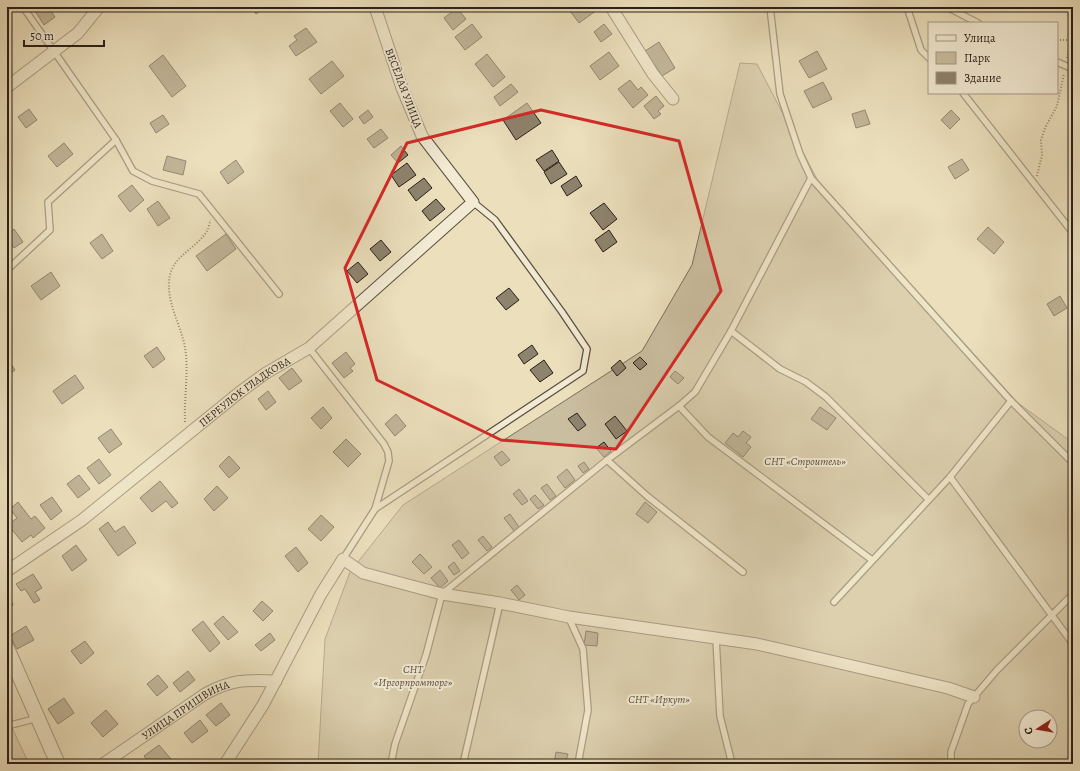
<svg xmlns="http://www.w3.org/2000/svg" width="1080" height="771" font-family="Alegreya,serif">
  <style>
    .green { fill: #cabea0; stroke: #7a6e5c; fill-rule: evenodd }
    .building { fill: #8e836d; stroke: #2a1f18 }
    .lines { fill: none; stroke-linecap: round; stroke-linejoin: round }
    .service-casing { stroke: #5a4f41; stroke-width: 8 }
    .minor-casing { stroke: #5a4f41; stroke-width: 13 }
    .tertiary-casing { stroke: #5a4f41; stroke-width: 16 }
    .path { stroke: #2a1f18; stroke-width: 2; stroke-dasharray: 1 2; stroke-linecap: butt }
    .service { stroke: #f2ead3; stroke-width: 5.5 }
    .minor { stroke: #f2ead3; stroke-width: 11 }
    .tertiary { stroke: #f2ead3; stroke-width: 14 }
    .marked { fill: none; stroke: #d62828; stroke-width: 3; stroke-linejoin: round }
    .labels { text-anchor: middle; stroke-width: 4; stroke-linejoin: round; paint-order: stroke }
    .street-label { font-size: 11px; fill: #2a1f18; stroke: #f2ead3 }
    .park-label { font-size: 11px; font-style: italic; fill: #5a4f41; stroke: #f2ead3 }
  </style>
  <rect width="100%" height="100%" fill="#ebdfbc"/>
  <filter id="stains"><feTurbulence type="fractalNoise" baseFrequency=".005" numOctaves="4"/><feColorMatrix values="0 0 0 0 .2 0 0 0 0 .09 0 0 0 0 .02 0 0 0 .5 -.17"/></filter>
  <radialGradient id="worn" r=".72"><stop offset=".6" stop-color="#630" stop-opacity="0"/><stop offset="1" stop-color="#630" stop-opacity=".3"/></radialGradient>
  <g class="green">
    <path d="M 740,63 L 757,64 L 818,181 L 1018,403 L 1073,443 L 1073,764 L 318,764 L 325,639 L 350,572 L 403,505 L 642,351 L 692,265 ZM 1026,717 L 1050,717 L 1050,741 L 1026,741 Z"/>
    <polygon points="7,717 29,764 7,764"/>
  </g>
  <g class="building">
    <polygon points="41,7 48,7 55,17 44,25 35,11"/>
    <polygon points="251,7 265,7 256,14"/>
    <polygon points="575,7 594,7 597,10 579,23 570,11"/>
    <polygon points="457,8 466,19 453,30 444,18"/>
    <polygon points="472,24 482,37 465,50 455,37"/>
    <polygon points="604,24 612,34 601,42 594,32"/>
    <polygon points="7,28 12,34 7,38"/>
    <polygon points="306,28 317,42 296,56 289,46 297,40 294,36"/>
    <polygon points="659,42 675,68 662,76 645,51"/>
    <polygon points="817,51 827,69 809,78 799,61"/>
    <polygon points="609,52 619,66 600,80 590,66"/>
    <polygon points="487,54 505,77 493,87 475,64"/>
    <polygon points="163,55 186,86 172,97 149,66"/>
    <polygon points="332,61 344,76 321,94 309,79"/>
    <polygon points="630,80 638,90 641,87 648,95 633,108 618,89"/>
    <polygon points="823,82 832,99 813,108 804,91"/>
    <polygon points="511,84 518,92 500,106 494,97"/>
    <polygon points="656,96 664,106 658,111 661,114 654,119 644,106"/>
    <polygon points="340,103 353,119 343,127 330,111"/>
    <polygon points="527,103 541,123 516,140 503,120"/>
    <polygon points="29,109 37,120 26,128 18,117"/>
    <polygon points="368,110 373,117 364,124 359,117"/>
    <polygon points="865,110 870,124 856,128 852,114"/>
    <polygon points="951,110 960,119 950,129 941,120"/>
    <polygon points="163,115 169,124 156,133 150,123"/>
    <polygon points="381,129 388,138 374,148 367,139"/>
    <polygon points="7,137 12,144 7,148"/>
    <polygon points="64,143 73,154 57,167 48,156"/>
    <polygon points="401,146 408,155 398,163 391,155"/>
    <polygon points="552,150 559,161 544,171 536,160"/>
    <polygon points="167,156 186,161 183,175 163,170"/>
    <polygon points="962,159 969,170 955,179 948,167"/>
    <polygon points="236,160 244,172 228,184 220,172"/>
    <polygon points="559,162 567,174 551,184 544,172"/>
    <polygon points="407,163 416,175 399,187 391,175"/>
    <polygon points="576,176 582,186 567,196 561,186"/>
    <polygon points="424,178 432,188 416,201 408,190"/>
    <polygon points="132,185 144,200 130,212 118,196"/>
    <polygon points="436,199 445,209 430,221 422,211"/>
    <polygon points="158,201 170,218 158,226 147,209"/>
    <polygon points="604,203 617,219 603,230 590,213"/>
    <polygon points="988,227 1004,242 994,254 977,239"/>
    <polygon points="14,229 23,242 14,248 7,238 7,235"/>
    <polygon points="609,230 617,242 603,252 595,240"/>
    <polygon points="102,234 113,251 102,259 90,243"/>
    <polygon points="226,234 236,249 207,271 196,256"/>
    <polygon points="381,240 391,252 380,261 370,249"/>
    <polygon points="358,262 368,274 357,283 347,271"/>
    <polygon points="51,272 60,286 41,300 31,286"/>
    <polygon points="509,288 519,300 506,310 496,298"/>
    <polygon points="1060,296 1067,308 1054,316 1047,304"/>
    <polygon points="532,345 538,354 524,364 518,355"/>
    <polygon points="157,347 165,359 153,368 144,356"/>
    <polygon points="346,352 355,364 350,368 353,371 344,378 332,363"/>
    <polygon points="640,357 647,364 640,370 633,363"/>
    <polygon points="7,358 15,370 7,376"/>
    <polygon points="544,360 553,373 540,382 530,370"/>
    <polygon points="620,360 626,368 617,376 611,368"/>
    <polygon points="292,368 302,381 289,390 279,378"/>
    <polygon points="675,371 684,378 678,384 670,377"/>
    <polygon points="75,375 84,388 62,404 53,391"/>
    <polygon points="268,391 276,402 266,410 258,399"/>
    <polygon points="323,407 332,418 321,429 311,418"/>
    <polygon points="820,407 836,418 827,430 811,419"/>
    <polygon points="577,413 586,425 578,431 568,419"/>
    <polygon points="396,414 406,426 395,436 385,424"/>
    <polygon points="615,416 627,431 616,439 605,424"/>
    <polygon points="111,429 122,444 109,453 98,438"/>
    <polygon points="743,431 751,437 746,443 751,447 743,457 725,443 733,433 738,437"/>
    <polygon points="346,439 361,454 348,467 333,452"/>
    <polygon points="604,442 611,451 604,457 596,448"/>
    <polygon points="502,451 510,460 501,466 494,457"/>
    <polygon points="229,456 240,468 229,478 219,466"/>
    <polygon points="99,459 111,475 99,484 87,468"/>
    <polygon points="584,462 589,469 583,473 578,466"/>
    <polygon points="567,469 575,480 565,488 557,477"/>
    <polygon points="79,475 90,489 78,498 67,484"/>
    <polygon points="160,481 178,503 172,508 166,501 152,512 140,498"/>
    <polygon points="547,484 556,496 550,500 541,488"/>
    <polygon points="217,486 228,498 214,511 204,499"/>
    <polygon points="519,489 528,501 522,505 513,494"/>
    <polygon points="535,495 544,505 538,509 530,499"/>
    <polygon points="52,497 62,511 51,520 40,505"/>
    <polygon points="18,502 31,519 35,516 45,528 33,538 31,535 22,542 8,525 17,518 10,509"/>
    <polygon points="645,502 657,512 648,523 636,514"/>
    <polygon points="510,514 519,527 514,531 504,518"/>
    <polygon points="321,515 334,527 321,541 308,529"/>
    <polygon points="108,522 115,532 124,526 136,543 118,556 99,529"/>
    <polygon points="483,536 492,547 487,551 478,540"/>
    <polygon points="459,540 469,553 462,559 452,545"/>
    <polygon points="76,545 87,560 72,571 62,556"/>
    <polygon points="296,547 308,563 298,572 285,556"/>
    <polygon points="420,554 432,567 424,574 412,562"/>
    <polygon points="454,562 460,571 454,575 448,567"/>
    <polygon points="440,570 448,581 440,588 431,578"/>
    <polygon points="33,574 42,588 35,592 40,600 34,603 25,589 21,591 16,584"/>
    <polygon points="517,585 525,595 519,600 511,590"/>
    <polygon points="7,593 13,605 7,609"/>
    <polygon points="262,601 273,611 263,621 253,611"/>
    <polygon points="223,616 238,632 228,640 214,624"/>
    <polygon points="203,621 220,643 210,652 192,630"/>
    <polygon points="26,626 34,640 17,649 10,636"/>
    <polygon points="586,631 598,633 597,646 584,645"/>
    <polygon points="270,633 275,640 261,651 255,645"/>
    <polygon points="85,641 94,653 81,664 71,651"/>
    <polygon points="188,671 195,680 180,692 173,683"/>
    <polygon points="158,675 168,687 157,696 147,684"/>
    <polygon points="64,698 74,713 58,724 48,709"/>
    <polygon points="221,703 230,715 216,726 206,715"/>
    <polygon points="106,710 118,724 103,737 91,723"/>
    <polygon points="200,720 208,731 192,743 184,733"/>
    <polygon points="159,745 171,759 164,764 150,764 144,756"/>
    <polygon points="556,752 568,754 565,764 554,764"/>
  </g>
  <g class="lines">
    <g class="service-casing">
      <g id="service">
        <polyline points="23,7 116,140 133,171 152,181 199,194 279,294"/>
        <polyline points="770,7 780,94 800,154 811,178 1011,401 1073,463"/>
        <polyline points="907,7 921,50 929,58"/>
        <polyline points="947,7 978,23"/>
        <polyline points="1057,62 1073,69"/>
        <polyline points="963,93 1073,233"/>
        <polyline points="7,270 50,230 48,202 116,140"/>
        <polyline points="731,331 780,369 806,382 826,397 928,499"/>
        <polyline points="309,348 384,444 388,452 389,461 375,509 343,559"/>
        <polyline points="679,406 708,437 872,560"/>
        <polyline points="607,460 647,496 743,572"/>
        <polyline points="950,477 1073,644"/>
        <polyline points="375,509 583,371 587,349 562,312 495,220 473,202"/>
        <polyline points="834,602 950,477 1011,401"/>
        <polyline points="569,618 583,649 588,710 578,764"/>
        <polyline points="716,638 720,716 732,764"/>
        <polyline points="7,726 38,718"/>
        <polyline points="391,764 395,744 426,655 442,594 607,460 679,406 695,392 731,331 811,178"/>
        <polyline points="463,764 500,603"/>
        <polyline points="951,764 951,752 968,704 997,670 1073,594"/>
      </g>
    </g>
    <g class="minor-casing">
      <g id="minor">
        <polyline points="611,7 653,74 673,99"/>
        <polyline points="7,87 78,33 99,7"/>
        <path id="s1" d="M 7,571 L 82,520 L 240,392 L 266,373 L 309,348 L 473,202 L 422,136 L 402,88 L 375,7"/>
        <path id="s2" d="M 103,764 L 205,694 C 233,679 245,680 276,681"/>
        <polyline points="225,764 263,705 321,594 343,559 363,573 442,594 500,603 569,617 757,644 948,688 974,697"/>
      </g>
    </g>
    <g class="tertiary-casing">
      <polyline id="tertiary" points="7,648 58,764"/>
    </g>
    <g class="path">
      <polyline points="1071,7 1073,12"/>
      <polyline points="1057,40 1072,40"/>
      <polyline points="1067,58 1073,34"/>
      <polyline points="1037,176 1042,155 1041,140 1045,128 1057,106 1064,74"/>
      <path d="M 185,422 C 184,400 188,377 186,355 C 184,328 164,302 170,275 C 175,251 209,244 210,220"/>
    </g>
    <use href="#service" class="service"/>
    <use href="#minor" class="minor"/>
    <use href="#tertiary" class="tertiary"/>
  </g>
  <path d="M0 0H1080V771H0ZM 541,110 L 679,141 L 721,291 L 616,449 L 501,440 L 377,380 L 345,268 L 407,143 Z" fill="#ebdfbc" fill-opacity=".55" fill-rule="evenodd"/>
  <path class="marked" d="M 541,110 L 679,141 L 721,291 L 616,449 L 501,440 L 377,380 L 345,268 L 407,143 Z"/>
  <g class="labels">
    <g class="street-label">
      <text transform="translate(404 88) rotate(69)" y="4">ВЕСЁЛАЯ УЛИЦА</text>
      <text dy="4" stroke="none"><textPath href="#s1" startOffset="298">ПЕРЕУЛОК ГЛАДКОВА</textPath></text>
      <text dy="4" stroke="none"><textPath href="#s2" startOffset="99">УЛИЦА ПРИШВИНА</textPath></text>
    </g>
    <g class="park-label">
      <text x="805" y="465">СНТ «Строитель»</text>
      <text x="413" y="673">СНТ<tspan x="413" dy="13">«Иргорпромторг»</tspan></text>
      <text x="659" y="703">СНТ «Иркут»</text>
    </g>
  </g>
  <rect width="1080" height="771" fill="none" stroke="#ebdfbc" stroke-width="24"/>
  <rect x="8" y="8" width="1064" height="755" fill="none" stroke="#2a1f18" stroke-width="2"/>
  <rect x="12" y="12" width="1056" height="747" fill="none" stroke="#2a1f18"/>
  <rect x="928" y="22" width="130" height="72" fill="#f2ead3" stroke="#a29988"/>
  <rect x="936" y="35" width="20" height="6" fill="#f2ead3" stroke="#a29988"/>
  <text x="964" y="42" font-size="12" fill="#2a1f18">Улица</text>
  <rect x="936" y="52" width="20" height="12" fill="#cabea0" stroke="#a29988"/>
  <text x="964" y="62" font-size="12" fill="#2a1f18">Парк</text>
  <rect x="936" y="72" width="20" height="12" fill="#8e836d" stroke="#a29988"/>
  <text x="964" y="82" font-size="12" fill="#2a1f18">Здание</text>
  <g transform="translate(1038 729) rotate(258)"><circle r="19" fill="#f2ead3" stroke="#a29988"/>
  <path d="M0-3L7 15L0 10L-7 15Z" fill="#8f2418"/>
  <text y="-6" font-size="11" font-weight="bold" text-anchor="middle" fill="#2a1f18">С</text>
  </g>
  <path d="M24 40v6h80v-6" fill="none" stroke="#2a1f18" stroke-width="2"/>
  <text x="30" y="40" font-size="12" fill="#2a1f18" stroke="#f2ead3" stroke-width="3" paint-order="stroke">50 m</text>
  <rect width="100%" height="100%" filter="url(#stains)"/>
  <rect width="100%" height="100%" fill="url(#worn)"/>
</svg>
